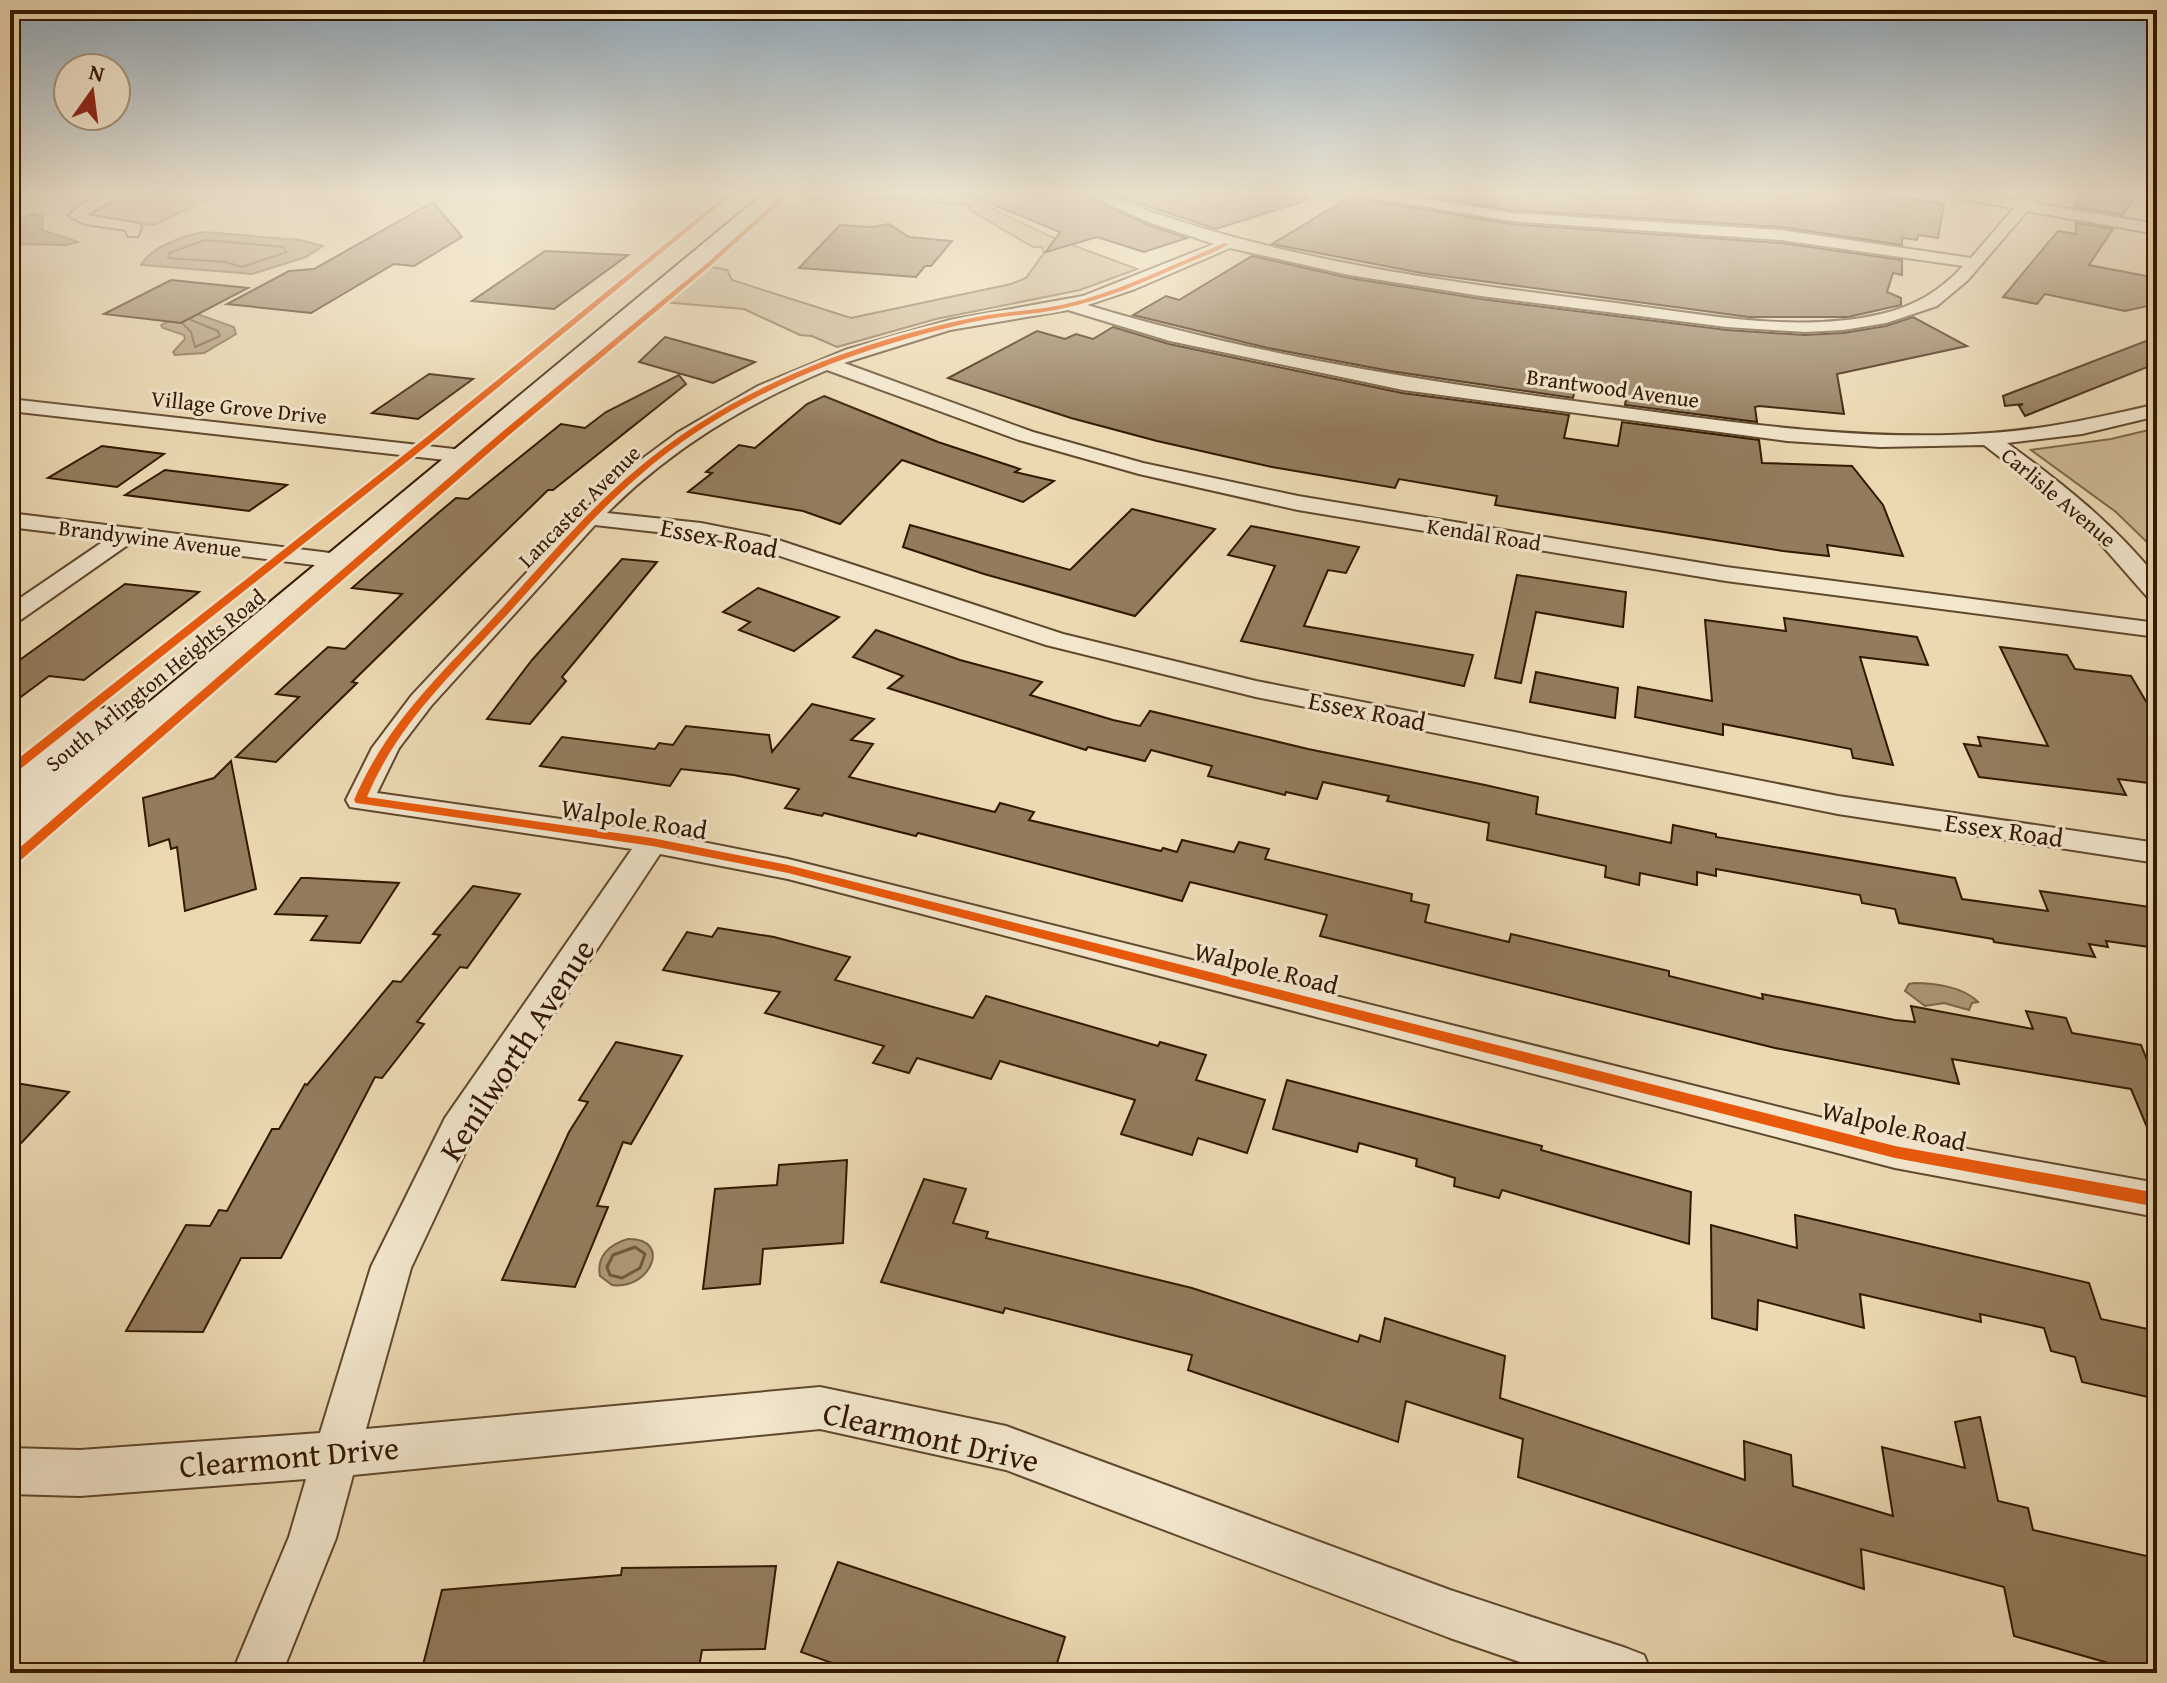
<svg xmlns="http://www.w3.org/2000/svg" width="2167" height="1683" font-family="'Gentium Book Plus',serif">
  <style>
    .green { fill: #ccb894; stroke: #80684a; stroke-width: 2 }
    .water { fill: #ac9775; stroke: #7c6446; stroke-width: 2 }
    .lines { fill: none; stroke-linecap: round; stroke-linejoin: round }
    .shore-far1 { stroke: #70583a; stroke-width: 2 }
    .shore { stroke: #70583a; stroke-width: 3 }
    .building { fill: #937c5d; stroke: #331800; stroke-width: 2 }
    .minor-casing { stroke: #61482c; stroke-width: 4 }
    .secondary-casing { stroke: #331800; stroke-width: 4 }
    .minor { fill: #f2e6cd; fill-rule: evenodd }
    .secondary { fill: #f2e6cd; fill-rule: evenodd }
    .cycleway-casing { stroke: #f2e6cd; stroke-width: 5 }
    .cycleway { fill: #e8590c; fill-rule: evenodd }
    .labels { text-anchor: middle; stroke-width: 6; stroke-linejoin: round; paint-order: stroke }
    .far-street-label { font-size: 22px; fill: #331800; stroke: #f2e6cd }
    .street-label { font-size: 26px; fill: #331800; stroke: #f2e6cd }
    .near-street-label { font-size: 32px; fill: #331800; stroke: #f2e6cd }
  </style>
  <rect width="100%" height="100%" fill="#ebd9b2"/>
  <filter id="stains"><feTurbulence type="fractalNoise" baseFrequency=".0025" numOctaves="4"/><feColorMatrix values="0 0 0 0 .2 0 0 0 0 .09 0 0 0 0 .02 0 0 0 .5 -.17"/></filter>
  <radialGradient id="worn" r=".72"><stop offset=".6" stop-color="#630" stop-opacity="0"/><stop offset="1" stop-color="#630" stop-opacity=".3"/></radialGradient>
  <g class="green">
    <polygon points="125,194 220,194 153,225 85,216 91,208"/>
    <polygon points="787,194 961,194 1056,239 1137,269 1080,290 936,319 837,347 812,336 800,335 744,309 662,302 707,266 727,270 732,280 851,318 1011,284 1026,278 1044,253 1042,247 1033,247 968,209 971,205 829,195 823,199 784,196"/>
    <polygon points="2157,428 2157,552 2116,512 2031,450 2111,439"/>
  </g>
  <g class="water">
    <polygon points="35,214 43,216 42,230 78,242 67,245 10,244 10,222"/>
    <path d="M 204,232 L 300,240 L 323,246 L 306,257 L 252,274 L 141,265 C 150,248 184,235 204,232 Z"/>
    <polygon points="197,314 234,327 236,334 204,353 175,355 173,352 185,339 184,335 163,328 161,325 174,318"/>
    <path d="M 1914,983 C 1935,983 1964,987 1978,1002 L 1972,1003 L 1969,1010 L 1944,1003 L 1925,1006 L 1905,991 L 1909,984 Z"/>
    <path d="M 628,1239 C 673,1238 650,1291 612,1285 L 600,1276 C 596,1256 610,1244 628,1239 Z"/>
  </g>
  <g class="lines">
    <g class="shore-far1">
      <polygon points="205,240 283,247 287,252 242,267 225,262 168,258 169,253"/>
      <polyline points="183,324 191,332 195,347 220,336 218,331 191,320"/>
    </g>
    <polygon class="shore" points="635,1247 645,1254 640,1268 622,1278 610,1275 607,1267 613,1255"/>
  </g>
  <g class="building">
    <polygon points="967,194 1082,194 1148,225 1187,238 1144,252 1097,237 1046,252 1060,232"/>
    <polygon points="1111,194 1306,194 1307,200 1216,229"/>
    <polygon points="1355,194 1363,194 1372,201 1511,224 1781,243 1902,260 1902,275 1893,273 1887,292 1901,298 1901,305 1848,317 1749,317 1421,273 1272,244"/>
    <polygon points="1412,194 1583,194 1645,199 1646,194 1880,194 1944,204 1938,238 1918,235 1917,240 1902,238 1902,245 1781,227 1511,210"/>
    <polygon points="2076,194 2111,194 2135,197 2123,215 2076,207"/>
    <polygon points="433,202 462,237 414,266 394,264 311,313 227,304 289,271 314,269"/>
    <polygon points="2076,223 2113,229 2089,265 2157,278 2157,304 2125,311 2045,294 2037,304 2003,297 2058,231 2076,234"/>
    <polygon points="889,224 909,237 952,241 931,266 925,266 916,277 799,268 840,225 872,227"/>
    <polygon points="545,251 628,255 554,309 472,301"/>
    <polygon points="1252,256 1349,278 1481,299 1727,330 1805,335 1843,333 1886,326 1913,317 1967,346 1837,374 1844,414 1759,406 1755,407 1757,422 1625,405 1627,392 1576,385 1573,398 1390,371 1268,348 1133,315 1166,296 1179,300"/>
    <polygon points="171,280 248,288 181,323 104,314"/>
    <polygon points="1113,327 1169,344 1402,393 1569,415 1564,438 1618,446 1622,422 1759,440 1762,463 1852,466 1883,505 1903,556 1827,545 1829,556 1783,551 1495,505 1497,496 1399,479 1395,488 1272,467 1157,441 1071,418 948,378 1037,331 1065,339 1076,334 1093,339"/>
    <polygon points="665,337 755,362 713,383 639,362"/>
    <polygon points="2146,341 2155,364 2025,416 2019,406 2023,404 2005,406 2003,396"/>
    <polygon points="429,374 473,379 418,419 372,413"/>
    <polygon points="679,375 686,384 553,490 548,490 352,682 357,683 276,762 236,757 299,697 276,694 328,647 345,649 402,594 352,588 437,514 456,498 468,499 561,424 585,428 606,412"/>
    <polygon points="824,396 938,442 1020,469 1015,472 1054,481 1023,502 902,460 840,524 803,511 688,492 712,473 706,472 739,445 755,448 807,404"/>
    <polygon points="102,446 164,454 117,487 48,478"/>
    <polygon points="165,470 287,485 249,511 125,495"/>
    <polygon points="1132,509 1215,529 1135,616 984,574 903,547 910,525 1070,570"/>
    <polygon points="1251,526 1359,547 1346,573 1328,570 1304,626 1473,655 1464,686 1241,641 1275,566 1228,555"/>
    <polygon points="622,559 657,562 562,677 566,681 530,724 487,719 532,660"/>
    <polygon points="1517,575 1626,592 1623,627 1536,612 1521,683 1495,678"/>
    <polygon points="125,584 199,592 84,680 49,676 10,705 10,667"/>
    <polygon points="758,588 839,617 794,651 739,630 750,622 723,612"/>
    <polygon points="1784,618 1917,637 1928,665 1860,657 1893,765 1853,758 1851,749 1723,724 1723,735 1635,717 1638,687 1712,701 1705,620 1786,631"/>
    <polygon points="876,630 960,660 1042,682 1030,695 1113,720 1140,726 1150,711 1308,749 1485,785 1538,797 1536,814 1671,843 1673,825 1716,834 1716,837 1955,878 1962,899 2048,911 2040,891 2157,908 2157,948 2106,941 2108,947 2089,944 2095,957 1994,942 1993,939 1899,923 1895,909 1862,903 1860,895 1716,869 1716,876 1697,872 1697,885 1640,873 1639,885 1605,877 1606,866 1487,840 1489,823 1387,801 1389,796 1323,782 1317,799 1286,792 1285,795 1208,776 1212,766 1151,750 1145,761 1088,747 1086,750 888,688 903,676 853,657"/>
    <polygon points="2000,647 2067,655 2075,669 2131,676 2157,720 2157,784 2118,779 2126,795 1979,777 1964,744 1981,746 1978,737 2048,746"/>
    <polygon points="1536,672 1618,688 1615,718 1530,702"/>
    <polygon points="812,704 874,719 851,740 873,744 849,777 995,812 1000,803 1034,812 1029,820 1161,851 1163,848 1177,852 1182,840 1234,852 1239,842 1269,849 1265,859 1412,894 1411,901 1429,905 1425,922 1509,942 1511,934 1669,971 1669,976 1763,999 1762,994 1895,1020 1915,1022 1911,1006 2033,1029 2026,1011 2066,1018 2072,1033 2141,1045 2147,1060 2157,1062 2157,1151 2131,1089 1952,1059 1959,1084 1775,1048 1320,936 1327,915 1190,882 1182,901 918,833 916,836 824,813 822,816 785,808 799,789 734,775 681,769 670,786 540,766 562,737 655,749 659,743 673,745 686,726 769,735 772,752"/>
    <polygon points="231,761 256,889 185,911 177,847 171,849 169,839 149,846 143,798 214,778"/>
    <polygon points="301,878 308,878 399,883 360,943 311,940 327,916 275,914"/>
    <polygon points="473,886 520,894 467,968 460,967 417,1022 424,1024 382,1078 375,1077 281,1258 241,1258 203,1332 126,1331 186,1225 210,1226 219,1210 227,1211 272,1129 279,1129 305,1084 307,1085 393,981 401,982 440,935 433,934"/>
    <polygon points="718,928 774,937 850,957 835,980 973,1018 986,996 1158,1046 1160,1042 1206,1055 1196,1080 1265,1100 1247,1153 1198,1138 1192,1155 1121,1134 1135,1100 1000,1061 991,1079 917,1058 909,1073 873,1063 884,1046 765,1013 780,992 663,970 687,932 712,937"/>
    <polygon points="616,1042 682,1056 631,1144 623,1142 597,1206 608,1207 575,1287 502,1280 569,1132 588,1102 579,1100"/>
    <polygon points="1287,1080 1542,1146 1541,1150 1691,1192 1689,1244 1502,1190 1499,1198 1454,1186 1455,1178 1416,1166 1417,1159 1359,1143 1357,1152 1273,1129"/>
    <polygon points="10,1082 69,1092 10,1155"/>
    <polygon points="847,1160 843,1243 763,1249 760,1284 703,1289 715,1189 777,1185 779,1165"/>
    <polygon points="924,1179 966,1189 953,1223 988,1232 986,1238 1192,1288 1358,1342 1360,1335 1380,1342 1385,1318 1505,1356 1500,1398 1745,1480 1744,1441 1791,1455 1793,1486 1893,1516 1882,1447 1965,1468 1955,1422 1980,1417 1998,1501 2028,1508 2033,1530 2151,1557 2157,1575 2157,1673 2119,1666 2014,1636 2004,1587 1861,1549 1864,1589 1518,1477 1523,1439 1406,1401 1398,1442 1188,1370 1192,1355 1005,1308 1003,1313 881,1282"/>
    <polygon points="1795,1215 2089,1283 2101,1319 2157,1331 2157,1399 2082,1382 2075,1357 2051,1351 2044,1328 1980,1314 1981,1322 1860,1294 1864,1328 1758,1300 1757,1330 1712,1318 1711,1225 1797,1248"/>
    <polygon points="838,1562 1065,1637 1054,1673 860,1673 801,1652"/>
    <polygon points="776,1566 765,1649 702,1650 698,1673 634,1673 636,1663 580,1664 578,1671 559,1673 421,1673 442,1590 621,1575 622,1568"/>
  </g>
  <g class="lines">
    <g class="minor-casing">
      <g id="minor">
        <polygon points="107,194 125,194 86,215 139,224 141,227 138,236 128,236 126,230 85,224 69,216 80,205"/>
        <path d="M 1085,194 L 1103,194 C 1271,260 1439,281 1616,303 C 1702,314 1796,334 1881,314 C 1915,306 1940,291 1963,266 L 1781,240 L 1511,221 L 1373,198 L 1366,194 L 1396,194 L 1511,213 L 1781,230 L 1971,258 L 2014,208 L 1956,198 L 1949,194 L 1978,194 L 2021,201 L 2025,194 L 2039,194 L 2034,203 L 2157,224 L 2157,234 L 2027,211 L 1968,280 L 1937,306 L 1886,323 L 1843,330 L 1805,332 L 1727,327 L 1481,296 L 1349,275 L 1230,248 L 1135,289 L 1087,305 C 1246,353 1409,379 1574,401 C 1712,419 1851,443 1990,433 C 2047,429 2102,417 2157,404 L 2157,416 L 2082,434 L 2007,443 C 2062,483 2115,525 2157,578 L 2157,601 L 2149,599 L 2092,534 L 2050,496 L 1984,445 L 1880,447 L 1787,441 L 1403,390 L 1170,341 L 1068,310 L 950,330 L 844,363 L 1033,432 L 1143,463 L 1298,496 L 1726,567 L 2157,623 L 2157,637 L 1726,581 L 1298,510 L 1139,474 L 1019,440 L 827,370 C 744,405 671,449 607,513 L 701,523 L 766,536 L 1063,634 L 1256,681 L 1838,796 L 2157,843 L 2157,863 L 1838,814 L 1256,697 L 1046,645 L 753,547 L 701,537 L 595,525 L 431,706 L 399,748 L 377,793 L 652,832 L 788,859 L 1895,1136 L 2157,1183 L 2157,1217 L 1895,1168 L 788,879 L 660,854 L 472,1138 L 411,1268 L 366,1429 L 820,1387 L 1006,1426 L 1450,1590 L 1626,1648 L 1644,1655 L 1651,1673 L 1552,1673 L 1450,1638 L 1006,1470 L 820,1429 L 353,1475 L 336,1538 L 282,1673 L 232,1673 L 289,1537 L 306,1479 L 80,1496 L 10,1494 L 10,1448 L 80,1450 L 320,1433 L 371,1267 L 445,1118 L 632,849 L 350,807 L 346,800 L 372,748 L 412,695 L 590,505 L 631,467 L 677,433 L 758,386 L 845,350 L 950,320 L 1083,296 L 1214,244 L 1149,222 Z"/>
        <polygon points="10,399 463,450 473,456 463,462 10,411"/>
        <polygon points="10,513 338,554 346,556 350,561 346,566 338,568 132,542 19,621 10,623 10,605 107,539 10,527"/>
      </g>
    </g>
    <g class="secondary-casing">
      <polygon id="secondary" points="763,194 785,194 26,851 10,856 10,818 19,810 10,813 10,777 93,711 107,707 121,711 127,719 124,723"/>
    </g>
    <use href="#minor" class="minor"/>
    <use href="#secondary" class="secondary"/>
    <g class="cycleway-casing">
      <g id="cycleway">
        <polygon points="727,194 733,194 434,440 14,774 10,775 10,765 428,436"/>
        <polygon points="784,194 790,194 709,267 508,436 14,866 10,867 10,856 502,432 705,265"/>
        <path d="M 1224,243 L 1229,244 C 1216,252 1200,258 1185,264 C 1145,282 1104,300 1060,309 C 1037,314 1012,315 988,319 C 961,324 933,331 906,339 C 811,366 714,410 639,476 C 590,518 549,569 506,616 C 452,674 398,723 367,797 L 652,838 L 788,865 L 1895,1146 L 2157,1193 L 2157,1207 L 1895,1158 L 788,873 L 652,846 L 356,803 L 354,800 C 389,718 447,669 505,605 C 547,559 588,510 636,470 C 706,410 794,368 882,341 C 916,331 952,321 988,315 C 1014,311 1040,310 1066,304 C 1121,291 1172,265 1224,243 Z"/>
      </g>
    </g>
    <use href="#cycleway" class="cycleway"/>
  </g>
  <linearGradient id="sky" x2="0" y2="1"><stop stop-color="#90a8ba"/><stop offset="0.45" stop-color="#f6eedc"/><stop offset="1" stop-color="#f6eedc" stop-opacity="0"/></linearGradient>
  <rect width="2167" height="429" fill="url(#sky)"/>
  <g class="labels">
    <g class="far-street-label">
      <text transform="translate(1613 388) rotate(8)" y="8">Brantwood Avenue</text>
      <text transform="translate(239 407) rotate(6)" y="8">Village Grove Drive</text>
      <text transform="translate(2059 497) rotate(40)" y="8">Carlisle Avenue</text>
      <text transform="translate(579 506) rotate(-45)" y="8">Lancaster Avenue</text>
      <text transform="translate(1484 534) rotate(9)" y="8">Kendal Road</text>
      <text transform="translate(150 538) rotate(7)" y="8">Brandywine Avenue</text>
      <text transform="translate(155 680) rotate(-39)" y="8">South Arlington Heights Road</text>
    </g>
    <g class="street-label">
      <text transform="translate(719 538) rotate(11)" y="9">Essex Road</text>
      <text transform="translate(1367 711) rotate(11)" y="9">Essex Road</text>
      <text transform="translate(634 819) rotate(9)" y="9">Walpole Road</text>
      <text transform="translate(2004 830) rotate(8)" y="9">Essex Road</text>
      <text transform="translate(1266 968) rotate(14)" y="9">Walpole Road</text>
      <text transform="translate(1894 1126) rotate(13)" y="9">Walpole Road</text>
    </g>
    <g class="near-street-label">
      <text transform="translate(517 1050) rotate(-57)" y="11">Kenilworth Avenue</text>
      <text transform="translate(931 1437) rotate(13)" y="11">Clearmont Drive</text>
      <text transform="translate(289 1457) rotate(-5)" y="11">Clearmont Drive</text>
    </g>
  </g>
  <rect width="2167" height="1683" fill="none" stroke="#ebd9b2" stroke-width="40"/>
  <rect x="12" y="12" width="2143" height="1659" fill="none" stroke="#331800" stroke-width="4"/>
  <rect x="20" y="20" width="2127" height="1643" fill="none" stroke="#331800" stroke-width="2"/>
  <g transform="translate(92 92) rotate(14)"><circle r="38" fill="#f2e6cd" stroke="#a6947b" stroke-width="2"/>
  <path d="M0-6L14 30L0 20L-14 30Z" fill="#8f2418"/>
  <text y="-12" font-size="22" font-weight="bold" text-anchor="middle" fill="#331800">N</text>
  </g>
  <rect width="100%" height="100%" filter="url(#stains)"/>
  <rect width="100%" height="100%" fill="url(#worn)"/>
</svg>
